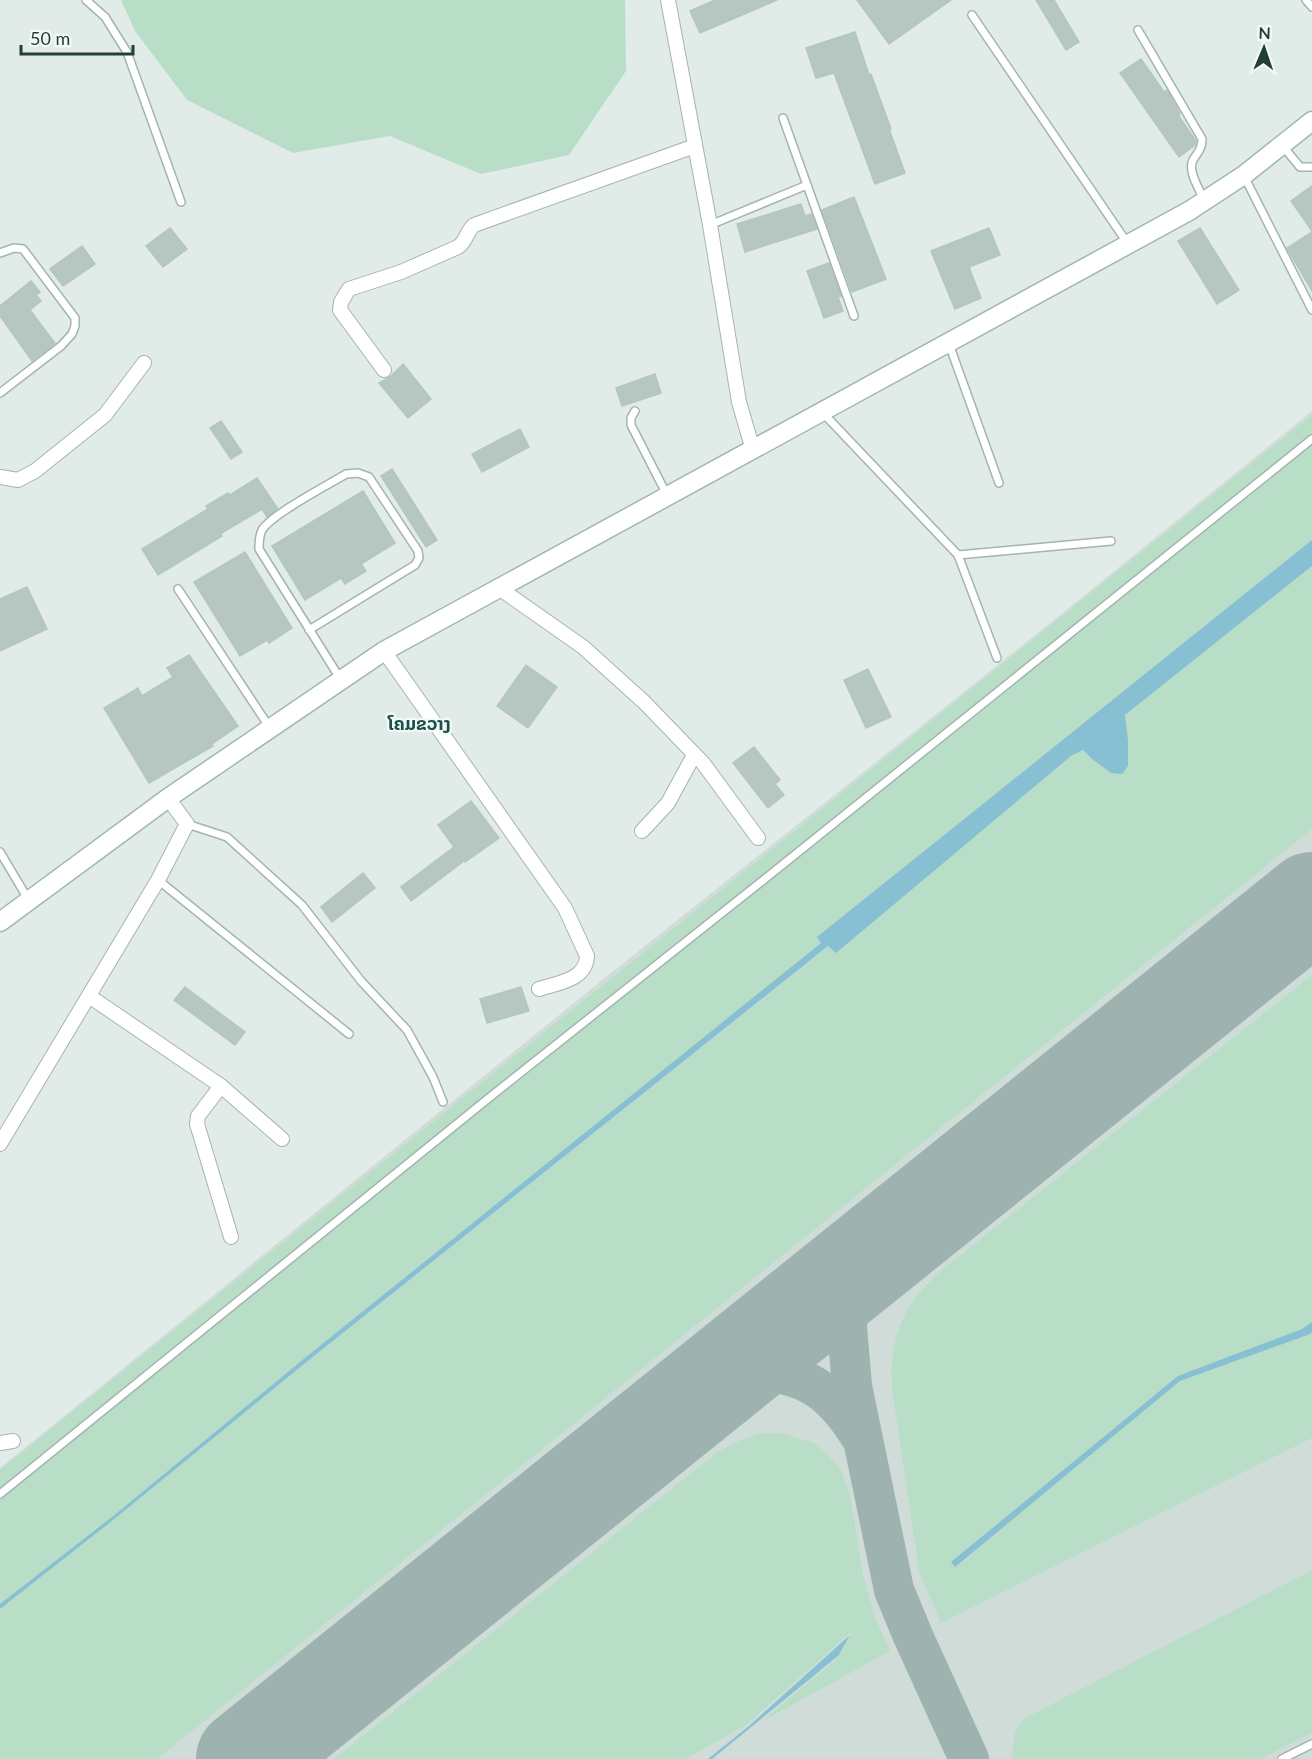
<svg xmlns="http://www.w3.org/2000/svg" width="1312" height="1759" font-family="Lato,'Noto Sans Lao',sans-serif">
  <style>
    .built { fill: #cfdcd8 }
    .green { fill: #b9dec8 }
    .water { fill: #87bfd3 }
    .lines { fill: none; stroke-linecap: round; stroke-linejoin: round }
    .taxiway { stroke: #9eb2af; stroke-width: 40 }
    .runway { stroke: #9eb2af; stroke-width: 100 }
    .building { fill: #b6c7c2; stroke: #b3c6c0; stroke-width: 1.5 }
    .service-casing { stroke: #a4b4b1; stroke-width: 10 }
    .minor-casing { stroke: #a4b4b1; stroke-width: 16 }
    .secondary-casing { stroke: #9fb8b2; stroke-width: 21 }
    .service { stroke: #fff; stroke-width: 7 }
    .minor { stroke: #fff; stroke-width: 14 }
    .secondary { stroke: #fff; stroke-width: 18 }
    .labels { text-anchor: middle; stroke-width: 4.5; stroke-linejoin: round; paint-order: stroke }
    .quarter-label { font-size: 18px; font-weight: bold; fill: #1c504a; stroke: #f2f9f6 }
  </style>
  <rect width="100%" height="100%" fill="#e1ece9"/>
  <polygon class="built" points="1312,411 1312,1759 0,1759 0,1468 606,977 1044,628"/>
  <g class="green">
    <polygon points="121,0 625,0 626,71 569,155 481,174 390,136 293,153 187,100 135,31"/>
    <polygon points="1312,415 1312,540 817,937 821,943 306,1357 112,1517 0,1604 0,1470"/>
    <polygon points="1312,566 1312,829 157,1759 0,1759 0,1609 113,1520 304,1364 829,946 836,952 1071,756 1083,750 1092,759 1122,773 1128,766 1128,740 1125,715"/>
    <path d="M 1312,975 L 1312,1438 L 941,1623 L 919,1571 L 892,1388 C 890,1360 894,1330 910,1306 C 917,1294 928,1284 938,1273 Z"/>
    <polygon points="760,1433 780,1433 812,1442 825,1452 841,1470 850,1495 863,1576 874,1615 890,1651 761,1722 841,1655 851,1632 746,1725 685,1759 334,1759 719,1451 741,1440"/>
    <polygon points="1312,1570 1312,1733 1260,1759 1012,1759 1015,1732 1025,1718"/>
  </g>
  <g class="water">
    <polygon points="1312,540 1312,566 1125,715 1128,740 1128,766 1122,774 1111,773 1092,759 1083,750 1071,756 836,953 828,946 304,1364 113,1520 0,1609 0,1604 112,1517 306,1357 821,943 817,937"/>
    <polygon points="1312,1322 1312,1332 1310,1334 1180,1381 955,1567 951,1562 1178,1376 1302,1329"/>
    <polygon points="850,1635 839,1655 712,1759 708,1759 749,1726"/>
  </g>
  <g class="lines">
    <g class="taxiway">
      <polyline points="843,1279 852,1386 894,1590 913,1636 969,1759"/>
      <path d="M 721,1377 C 732,1375 743,1372 754,1372 C 805,1370 834,1394 860,1436"/>
    </g>
    <polyline class="runway" points="246,1759 1312,902"/>
  </g>
  <g class="building">
    <polygon points="715,0 777,0 700,33 690,11"/>
    <polygon points="857,0 951,0 889,44"/>
    <polygon points="1036,0 1054,0 1079,42 1066,50"/>
    <polygon points="855,32 869,75 871,74 891,129 889,129 905,173 875,184 834,73 816,78 806,48"/>
    <polygon points="1141,59 1164,92 1167,90 1180,114 1178,115 1196,141 1195,145 1179,157 1120,73"/>
    <polygon points="1312,186 1312,231 1291,201"/>
    <polygon points="854,197 886,279 852,292 822,210"/>
    <polygon points="801,204 805,216 811,214 817,229 745,252 737,224"/>
    <polygon points="170,228 187,249 163,267 146,246"/>
    <polygon points="989,228 1000,255 969,267 981,298 955,309 931,251"/>
    <polygon points="1200,228 1239,290 1217,304 1178,241"/>
    <polygon points="1312,232 1312,291 1287,248"/>
    <polygon points="82,246 95,264 63,286 50,269"/>
    <polygon points="829,263 841,296 838,297 843,311 824,318 807,271"/>
    <polygon points="31,281 40,292 36,295 41,301 30,310 55,343 32,361 0,316 0,306"/>
    <polygon points="403,364 431,399 408,418 379,383 390,377"/>
    <polygon points="655,374 661,393 622,406 616,388"/>
    <polygon points="221,421 242,452 231,459 210,428"/>
    <polygon points="520,429 529,447 482,472 472,454"/>
    <polygon points="392,469 437,540 426,547 381,476"/>
    <polygon points="257,478 278,509 267,517 262,509 220,534 222,536 158,575 142,549 208,509 206,506 228,493 230,495"/>
    <polygon points="363,491 395,543 361,564 366,571 345,584 341,578 305,600 272,546"/>
    <polygon points="245,552 292,628 269,643 267,640 240,656 194,582"/>
    <polygon points="27,587 47,629 0,651 0,599"/>
    <polygon points="189,655 238,726 212,744 213,746 149,783 104,708 138,688 142,696 173,677 167,668"/>
    <polygon points="526,665 557,687 528,728 497,706"/>
    <polygon points="868,669 891,717 866,728 844,680"/>
    <polygon points="754,747 780,780 775,784 784,795 768,808 733,763"/>
    <polygon points="471,801 499,838 465,862 464,861 411,901 401,887 454,847 438,825"/>
    <polygon points="363,873 375,888 332,922 321,907"/>
    <polygon points="185,987 245,1032 235,1045 174,1000"/>
    <polygon points="521,987 529,1011 487,1023 480,999"/>
  </g>
  <g class="lines">
    <g class="service-casing">
      <g id="service">
        <polyline points="86,0 105,17 127,52 181,202"/>
        <polyline points="1306,0 1312,7"/>
        <polyline points="972,15 1128,244"/>
        <path d="M 1138,30 L 1202,139 C 1202,149 1198,152 1193,160 C 1187,171 1200,190 1204,200"/>
        <polyline points="783,118 854,316"/>
        <polyline points="1282,145 1300,167 1312,167"/>
        <polyline points="1244,176 1312,310"/>
        <polyline points="710,225 807,185"/>
        <polyline points="0,253 14,248 23,249 75,318 75,326 72,334 61,346 0,393"/>
        <polyline points="949,344 999,483"/>
        <polyline points="635,411 631,418 631,425 667,495"/>
        <polyline points="823,413 958,555"/>
        <polyline points="178,589 270,728"/>
        <path d="M 309,630 L 415,565 L 419,558 L 418,551 L 369,477 L 358,473 L 346,474 C 328,485 272,514 262,530 C 259,536 259,543 259,549 L 341,680"/>
        <polyline points="997,658 958,555 1111,541"/>
        <polyline points="187,824 227,837 302,905 361,981 407,1030 433,1077 443,1102"/>
        <polyline points="0,852 28,899"/>
        <polyline points="158,880 349,1034"/>
        <polyline points="0,1494 495,1093 766,878 1312,439"/>
        <polyline points="1282,1759 1312,1744"/>
      </g>
    </g>
    <g class="minor-casing">
      <g id="minor">
        <polyline points="668,0 710,225 739,402 753,450"/>
        <path d="M 384,370 L 340,310 L 341,302 L 349,289 L 401,272 L 458,247 C 467,241 466,232 474,225 L 695,146"/>
        <polyline points="0,477 18,480 35,471 105,415 144,363"/>
        <polyline points="499,588 583,647 644,702 703,763 758,838"/>
        <path d="M 384,651 L 565,908 L 587,956 C 586,980 558,983 539,989"/>
        <polyline points="642,831 668,803 694,755"/>
        <polyline points="89,996 221,1086 282,1139"/>
        <polyline points="221,1086 198,1116 197,1124 231,1237"/>
        <polyline points="0,1144 158,880 187,824 168,798"/>
        <polyline points="0,1443 13,1441"/>
      </g>
    </g>
    <g class="secondary-casing">
      <polyline id="secondary" points="0,922 168,798 384,651 1189,211 1244,175 1312,121"/>
    </g>
    <use href="#service" class="service"/>
    <use href="#minor" class="minor"/>
    <use href="#secondary" class="secondary"/>
  </g>
  <g class="labels">
    <g class="quarter-label">
      <text x="419" y="730">ໂຄມຂວາງ</text>
    </g>
  </g>
  <g transform="translate(1264 48) rotate(2)" stroke="#f2f9f6" stroke-width="4.5" paint-order="stroke">
  <path d="M0-4.5L10 22L0 15L-10 22Z" fill="#213e39"/>
  <text y="-9" font-size="16" font-weight="bold" text-anchor="middle" fill="#213e39">N</text>
  </g>
  <path d="M21 45v9h112v-9" fill="none" stroke="#213e39" stroke-width="3"/>
  <text x="30" y="45" font-size="18" fill="#213e39" stroke="#f2f9f6" stroke-width="4.5" paint-order="stroke">50 m</text>
</svg>
